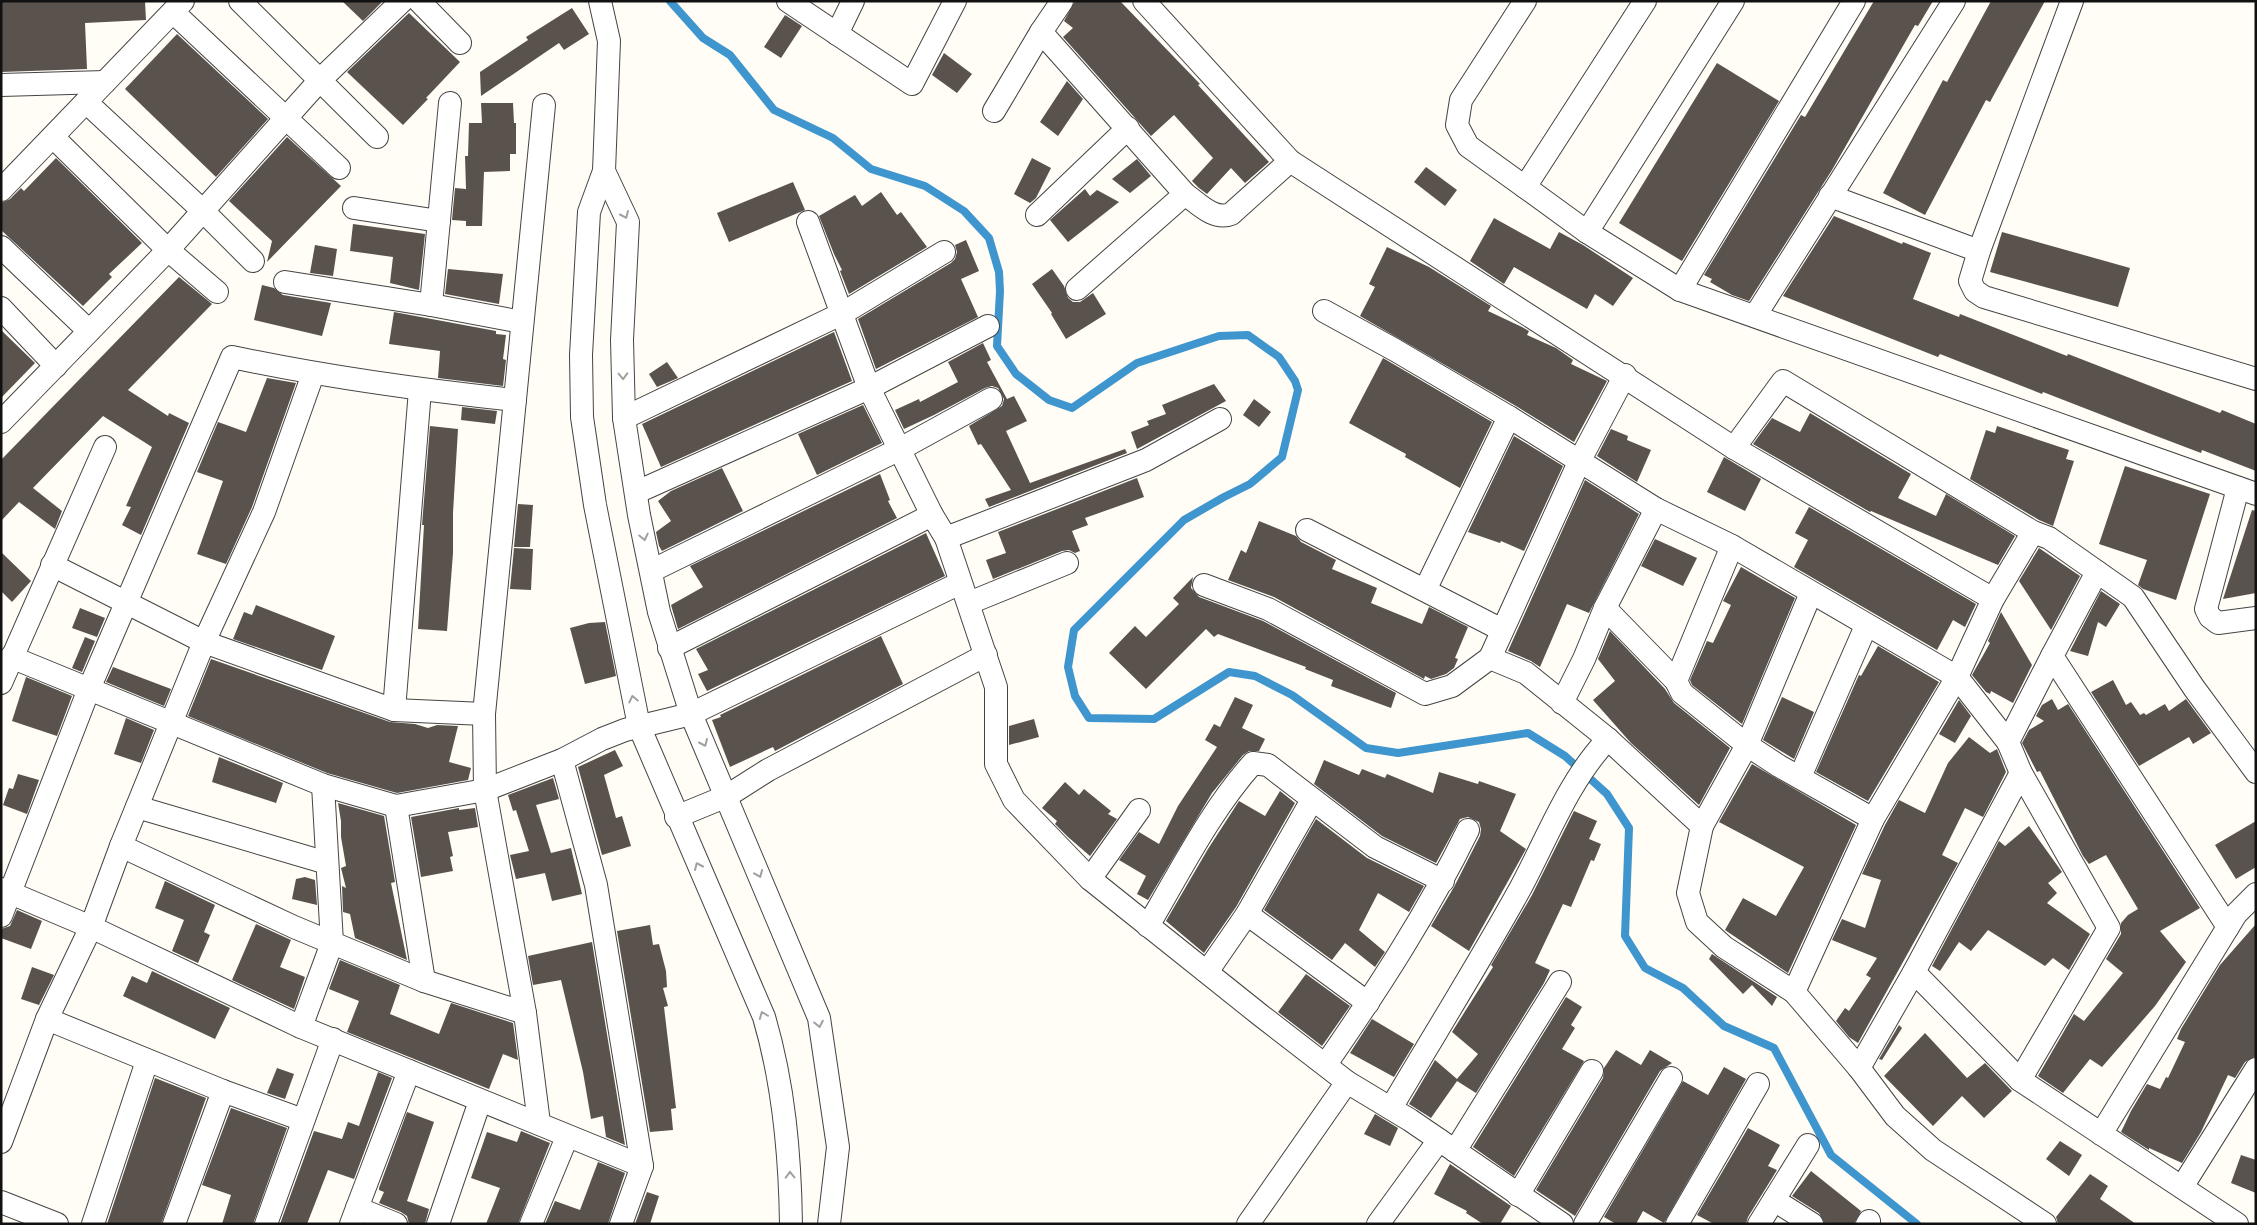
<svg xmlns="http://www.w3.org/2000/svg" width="2257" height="1225" font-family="'Playfair Display',serif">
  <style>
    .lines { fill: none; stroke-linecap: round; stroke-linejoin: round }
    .stream { stroke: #3f96cf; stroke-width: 8 }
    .building { fill: #5a524d }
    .minor-casing { stroke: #444; stroke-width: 24 }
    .minor { stroke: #fff; stroke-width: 22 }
    .oneway { stroke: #a0a0a0 }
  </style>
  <rect width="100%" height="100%" fill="#fffdf5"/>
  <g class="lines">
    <polyline class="stream" points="670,1 703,38 730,55 774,110 833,138 871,169 925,186 964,211 989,238 999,272 1000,291 997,346 1016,374 1049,400 1072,408 1137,363 1219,336 1248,335 1279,357 1295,381 1298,390 1282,457 1250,484 1224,497 1184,520 1074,630 1068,667 1075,696 1089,718 1154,719 1229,672 1255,676 1292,695 1366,748 1398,753 1528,733 1565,756 1607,794 1629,828 1625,936 1645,968 1683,988 1724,1026 1774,1048 1831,1155 1917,1224"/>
  </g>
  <g class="building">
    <polygon points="1,1 145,1 146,20 85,23 87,69 1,72"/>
    <polygon points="342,1 383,1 363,21"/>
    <polygon points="1075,1 1120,1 1200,84 1198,85 1269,162 1245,183 1231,168 1207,194 1199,188 1192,181 1213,158 1174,115 1151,136 1063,37 1073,28 1064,21"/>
    <polygon points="1874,1 1933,1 1918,26 1915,25 1832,170 1749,301 1732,295 1710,282 1712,279 1704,275 1801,115 1805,117"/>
    <polygon points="1991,1 2045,1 1990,102 1986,100 1925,215 1883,193 1943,80 1947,82"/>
    <polygon points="572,8 589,34 564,50 559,43 481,96 480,72 528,40 526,37"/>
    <polygon points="409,13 460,62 426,98 428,99 403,125 347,72"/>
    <polygon points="785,15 802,26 781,58 764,47"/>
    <polygon points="177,34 268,119 216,177 125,89"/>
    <polygon points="944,53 972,74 957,93 932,75"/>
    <polygon points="1717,63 1779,101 1682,261 1619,223"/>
    <polygon points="1067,81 1083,99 1058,136 1040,122"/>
    <polygon points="481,103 513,103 514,123 516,123 516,154 510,154 510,171 484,172 482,226 466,226 466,221 452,220 455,188 466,189 465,156 468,156 469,123 482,123"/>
    <polygon points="287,137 341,186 267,262 272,241 229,201"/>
    <polygon points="56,158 142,243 109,274 112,277 83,306 1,230 1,203 10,199 21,188 24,191"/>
    <polygon points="1032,158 1051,168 1036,198 1030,203 1014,194"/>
    <polygon points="1137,159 1151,176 1130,193 1112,179"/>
    <polygon points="1426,167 1457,190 1445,206 1414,182"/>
    <polygon points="793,182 805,210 729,242 717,213"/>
    <polygon points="1085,189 1090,196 1097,190 1119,202 1068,242 1050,220"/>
    <polygon points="881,192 897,215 901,212 927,247 849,294 840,271 842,270 834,254 819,216 855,195 862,206"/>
    <polygon points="1834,216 1902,244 1903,242 1931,253 1913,299 1959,317 1960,314 2067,356 2068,354 2220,413 2222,410 2256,424 2256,471 2202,450 2201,453 2151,434 2043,392 2042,394 1940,354 1938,357 1783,296"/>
    <polygon points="1494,218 1550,249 1559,232 1583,245 1633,278 1613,306 1595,294 1587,309 1514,267 1504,284 1470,261"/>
    <polygon points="353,224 425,234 419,290 390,283 393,257 350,251"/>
    <polygon points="2002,232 2130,268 2118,307 1990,272"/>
    <polygon points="966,240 979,271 961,279 978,317 876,369 858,319 951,263 955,259 957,252 955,245"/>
    <polygon points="315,245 337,249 333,276 310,273"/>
    <polygon points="1387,247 1429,267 1491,306 1488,311 1522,327 1529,331 1527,335 1556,348 1573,360 1571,364 1607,381 1574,442 1516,406 1360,316 1375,287 1369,284"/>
    <polygon points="448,269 503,274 499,304 445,294"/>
    <polygon points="1052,269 1064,286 1068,298 1073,302 1080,302 1093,293 1106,314 1066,339 1051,314 1052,313 1032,284"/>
    <polygon points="179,277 212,304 128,390 168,416 169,413 189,423 141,535 122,525 131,507 126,506 152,447 103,416 33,488 62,511 55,529 19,502 1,521 1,460"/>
    <polygon points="262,285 274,288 283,295 331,303 322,336 254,320"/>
    <polygon points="394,312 496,331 496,334 506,335 503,359 506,360 503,386 438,378 440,351 389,344"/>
    <polygon points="1,330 35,363 1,398"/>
    <polygon points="834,332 852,381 661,467 642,424"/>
    <polygon points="983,343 991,360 987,362 1007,399 1014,396 1027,421 1006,431 1030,483 1125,449 1127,453 989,507 985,499 1011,490 981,444 978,445 969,426 1002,406 1004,399 998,388 992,386 985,388 934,415 904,429 895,410 919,399 920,402 958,382 948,362"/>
    <polygon points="1383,358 1492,422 1460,488 1405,457 1406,454 1349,423"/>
    <polygon points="667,362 678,378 657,387 649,374"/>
    <polygon points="267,378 296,383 252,507 226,564 197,554 223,481 197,472 218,422 246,432"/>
    <polygon points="1214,384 1226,401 1137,449 1131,432 1149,425 1147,421 1166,414 1162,405"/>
    <polygon points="1254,399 1271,412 1259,427 1243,415"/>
    <polygon points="863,405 882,443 817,475 798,434"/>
    <polygon points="462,407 497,411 495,424 461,420"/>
    <polygon points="1810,413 1911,474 1898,498 1936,516 1946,494 2015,536 1998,565 1871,511 1870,512 1753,444 1772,418 1800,432"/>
    <polygon points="430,426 458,429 453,513 453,553 447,631 418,629 424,525 422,525"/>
    <polygon points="1997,426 2069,450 2066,459 2074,461 2053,526 2039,520 1970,479 1986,430 1995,433"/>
    <polygon points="1611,429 1628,436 1627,440 1651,450 1637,482 1597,456"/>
    <polygon points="1514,436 1563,466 1524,551 1501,541 1500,543 1468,532"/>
    <polygon points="1724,457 1761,479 1745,511 1707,492"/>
    <polygon points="2125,466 2210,494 2176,600 2143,589 2138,585 2147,560 2099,544"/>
    <polygon points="722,468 743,511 662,551 659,546 656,532 671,521 658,501 671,491"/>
    <polygon points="880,474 890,500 888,501 897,518 678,629 671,605 703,587 690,566"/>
    <polygon points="1137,478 1144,497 1085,518 1088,525 1072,531 1080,551 1075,553 1069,550 1062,551 993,579 986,560 1006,553 998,532"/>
    <polygon points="1585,480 1639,514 1589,613 1567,604 1540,667 1531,661 1508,651"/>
    <polygon points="518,504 533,505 530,547 514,547"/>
    <polygon points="1809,507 1976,604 1965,627 1953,620 1937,650 1794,567 1808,540 1795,533"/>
    <polygon points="2252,510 2256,511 2256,593 2223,599"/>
    <polygon points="1259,521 1296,536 1301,542 1336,560 1332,569 1377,588 1371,603 1422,624 1429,607 1468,627 1455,658 1458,659 1454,668 1446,674 1431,679 1425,676 1424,679 1274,597 1228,580 1241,550 1246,553"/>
    <polygon points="926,533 945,576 707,691 698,674 708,670 696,649"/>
    <polygon points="1655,539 1697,558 1683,586 1641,566"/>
    <polygon points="514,548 533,549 531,590 510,589"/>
    <polygon points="2039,548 2080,576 2051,630 2019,581"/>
    <polygon points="1,552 31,581 12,602 1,591"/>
    <polygon points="1741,567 1795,598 1742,724 1692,685 1690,680 1707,641 1713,643 1731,605 1723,601"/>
    <polygon points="1193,577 1191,588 1199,597 1263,621 1396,693 1391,708 1331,686 1333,680 1305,669 1306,667 1218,634 1214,637 1206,629 1146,689 1109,653 1135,626 1146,637 1179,604 1173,598"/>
    <polygon points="2101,591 2120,604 2106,627 2098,622 2088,656 2070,651"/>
    <polygon points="256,605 335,636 322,670 233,639 244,612 252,615"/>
    <polygon points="80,608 105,618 97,637 72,628"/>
    <polygon points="2001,612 2032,665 2013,703 1991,691 1990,694 1986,692 1972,675 1990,643 1988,641"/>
    <polygon points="605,622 616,676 585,684 570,628 589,623"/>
    <polygon points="1610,631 1665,689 1674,703 1730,748 1699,805 1631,743 1593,700 1615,681 1598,659"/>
    <polygon points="881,636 903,684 775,751 773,747 730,767 712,720 721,717 720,715"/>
    <polygon points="85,637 95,641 82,672 72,668"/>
    <polygon points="1878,646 1939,682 1868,801 1816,772 1859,675 1861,676"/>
    <polygon points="211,659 390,722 415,724 428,728 437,725 458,726 449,762 471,768 468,780 397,793 327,773 188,716"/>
    <polygon points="113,667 171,689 164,706 106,682"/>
    <polygon points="26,677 72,696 57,736 12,721"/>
    <polygon points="2113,680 2126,705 2131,702 2140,715 2144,713 2146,715 2165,704 2169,711 2186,699 2211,733 2193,744 2189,737 2139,766 2091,692"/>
    <polygon points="1235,697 1253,705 1242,728 1265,739 1259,751 1249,751 1243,755 1212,793 1148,900 1137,894 1146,876 1119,860 1139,832 1159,844 1178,806 1217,747 1205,740 1214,724 1220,727"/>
    <polygon points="1782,697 1814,712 1794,759 1763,740"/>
    <polygon points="2052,699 2058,710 2068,704 2200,908 2160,931 2186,962 2155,1006 2102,1067 2090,1059 2063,1093 2038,1076 2074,1014 2084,1021 2123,973 2106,959 2121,934 2121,923 2128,915 2138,909 2106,855 2089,864 2083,856 2040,771 2037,772 2022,743 2029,730 2044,721 2036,716 2042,705"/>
    <polygon points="1959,700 1971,716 1955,743 1939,734"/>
    <polygon points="126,718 154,730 141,763 114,754"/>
    <polygon points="1034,719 1039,737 1009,745 1009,726"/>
    <polygon points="1969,737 1990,753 1997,749 2006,772 1983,817 1965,808 1942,855 1958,863 1858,1043 1849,1037 1836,1021 1845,1008 1849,1011 1871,978 1866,975 1877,958 1832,940 1842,919 1865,928 1881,880 1862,874 1885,825 1899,800 1925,813 1948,763"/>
    <polygon points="615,750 623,766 604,775 616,818 622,816 631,846 602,855 578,767"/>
    <polygon points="219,757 283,783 276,803 212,782"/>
    <polygon points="1324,760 1359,775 1362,769 1385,778 1387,774 1433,793 1439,772 1478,784 1479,781 1516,794 1500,831 1526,849 1469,951 1431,926 1454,887 1480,836 1481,829 1479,822 1468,817 1460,819 1436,863 1382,836 1314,784"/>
    <polygon points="1752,764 1856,825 1788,973 1725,930 1743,898 1776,916 1804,867 1719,822"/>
    <polygon points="18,774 39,780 27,814 3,805 9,788 13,789"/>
    <polygon points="553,778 559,799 536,805 551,853 571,848 582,894 552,901 545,873 516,879 510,855 529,851 516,810 513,811 508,795"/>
    <polygon points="1065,782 1079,795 1084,789 1111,811 1108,814 1117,819 1090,856 1068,837 1055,824 1057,821 1042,808"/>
    <polygon points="1280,791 1295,803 1236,907 1204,953 1166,921 1208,849 1239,801 1265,816"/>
    <polygon points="338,803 384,816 395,882 391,883 407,960 355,938 350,914 343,912 342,886 346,888 341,868 346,866 341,837 341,821"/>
    <polygon points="459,808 459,810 475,808 478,827 448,832 453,856 450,857 453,871 421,877 411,817"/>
    <polygon points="1574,811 1597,821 1589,839 1601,844 1594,861 1591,860 1571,907 1563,904 1535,963 1550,970 1544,983 1476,1093 1457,1081 1431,1118 1409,1104 1435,1060 1457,1079 1478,1054 1452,1032 1493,967 1491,965 1532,895"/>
    <polygon points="1316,819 1367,858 1424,886 1409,912 1378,893 1359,930 1385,952 1375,967 1345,943 1332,960 1264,910"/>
    <polygon points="2256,821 2256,867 2236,879 2215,845"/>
    <polygon points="2029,826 2062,872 2048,883 2057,893 2047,903 2090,934 2069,970 2053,958 2045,966 1988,930 1971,951 1959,942 1940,971 1932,966 1999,841 2005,846"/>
    <polygon points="305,877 315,880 317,905 292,899 296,879"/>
    <polygon points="165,881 215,905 204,932 210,935 198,963 172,951 184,920 155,908"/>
    <polygon points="17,910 42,921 31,949 1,938 1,929 10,926"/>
    <polygon points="256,924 291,940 280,967 305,977 294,1009 232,980"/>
    <polygon points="2256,924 2256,1056 2245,1062 2235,1078 2228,1075 2201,1132 2182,1163 2149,1148 2149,1150 2121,1132 2131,1111 2147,1084 2160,1089 2166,1077 2168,1078 2185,1042 2177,1039 2181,1029 2220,965"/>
    <polygon points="650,925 653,945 659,944 666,971 667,987 663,988 668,1006 664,1007 676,1108 671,1109 673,1130 650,1132 617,931"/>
    <polygon points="592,942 625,1145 606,1137 603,1116 591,1119 583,1072 561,980 533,985 528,956"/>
    <polygon points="1712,954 1777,997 1772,1006 1752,985 1743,994 1709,959"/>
    <polygon points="340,960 400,985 390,1014 439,1034 451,1003 513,1023 518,1060 503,1054 489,1089 347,1032 359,1001 329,989"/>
    <polygon points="32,967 54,975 39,1005 21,999"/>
    <polygon points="152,971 230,1008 215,1039 123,996 132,976 147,983"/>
    <polygon points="1306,974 1350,1006 1322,1046 1278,1012"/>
    <polygon points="1566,997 1582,1007 1571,1025 1575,1028 1562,1049 1584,1061 1514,1176 1473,1147"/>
    <polygon points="1372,1019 1414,1044 1394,1077 1350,1053"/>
    <polygon points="1899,1025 1902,1028 1882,1060 1879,1059"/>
    <polygon points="1925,1033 1967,1078 1985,1063 2012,1091 1984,1118 1962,1096 1933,1126 1884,1076"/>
    <polygon points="1616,1050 1641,1065 1650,1050 1672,1063 1660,1071 1575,1216 1536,1190 1603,1078 1604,1068"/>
    <polygon points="1724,1067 1746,1079 1664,1223 1643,1211 1636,1224 1616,1224 1604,1217 1683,1081 1708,1095"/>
    <polygon points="277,1068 294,1074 285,1099 267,1093"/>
    <polygon points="378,1072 392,1078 354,1179 328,1170 307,1224 280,1224 314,1131 342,1139 348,1122 359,1126"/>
    <polygon points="155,1078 206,1098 161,1224 107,1224"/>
    <polygon points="231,1108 287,1128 253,1224 222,1224 231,1195 202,1185"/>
    <polygon points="407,1112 434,1122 407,1201 429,1209 425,1224 409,1224 407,1216 401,1212 379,1203 384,1192 379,1190 379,1188"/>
    <polygon points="1375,1114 1398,1128 1390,1146 1364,1134"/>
    <polygon points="1748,1128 1780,1145 1768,1166 1777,1170 1748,1217 1746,1224 1714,1224 1697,1215"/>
    <polygon points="521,1131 550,1143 518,1224 486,1224 500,1188 471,1178 487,1132 517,1142"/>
    <polygon points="2060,1141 2082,1155 2069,1176 2046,1159"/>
    <polygon points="2241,1155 2256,1160 2256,1193 2231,1183"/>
    <polygon points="598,1162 625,1173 608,1224 545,1224 555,1201 580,1210"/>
    <polygon points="1450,1164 1511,1206 1500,1224 1483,1224 1466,1213 1467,1211 1434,1194"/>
    <polygon points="1811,1171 1861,1211 1854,1224 1825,1224 1819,1213 1792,1196"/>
    <polygon points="2090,1174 2108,1186 2100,1199 2136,1224 2058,1224 2056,1217"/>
    <polygon points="647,1192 659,1196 650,1224 635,1224"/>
  </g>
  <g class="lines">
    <g class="minor-casing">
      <g id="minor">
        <polyline points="240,1 377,137"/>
        <polyline points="419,1 460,43"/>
        <path d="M 600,1 L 609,41 L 604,171 L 589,212 L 581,355 L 582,417 L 595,505 L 639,726 L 764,1017 C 784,1085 790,1154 791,1224"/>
        <polyline points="788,1 912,84 955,1"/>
        <polyline points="1144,1 1290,161 1734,448 1993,599"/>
        <polyline points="1525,1 1461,100 1457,125 1468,146 1525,187"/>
        <polyline points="1645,1 1525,187 1587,232 1680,290 2256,494"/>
        <polyline points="2072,1 1979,251 1970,281 1975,291 1984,297 2256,379"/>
        <polyline points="173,12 339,168"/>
        <polyline points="1041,32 1185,194 1077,289"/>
        <polyline points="837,34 853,1"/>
        <polyline points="1,85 105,82"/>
        <polyline points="86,102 202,210 253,261"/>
        <polyline points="994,111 1041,32 1062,1"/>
        <polyline points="53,137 168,250 217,292"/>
        <polyline points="604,171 628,222 622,340 624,418 639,515 659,612 691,714 819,1018 838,1147 829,1224"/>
        <polyline points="1,190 183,1"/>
        <path d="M 1185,194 C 1198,203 1214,221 1231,214 L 1290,161"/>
        <polyline points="1830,196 1979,251"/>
        <polyline points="354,208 439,221"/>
        <polyline points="1037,215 1128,128"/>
        <polyline points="808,222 869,388 932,515 946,538 996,687 996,764 1014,800 1090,879 1259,1014 1347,1082 1410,1120 1562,1224"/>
        <polyline points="1587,232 1733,1"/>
        <polyline points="1,247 89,331"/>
        <polyline points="285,282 431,305 522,322"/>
        <polyline points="1680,290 1854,1"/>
        <polyline points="431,305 450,103"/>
        <polyline points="1,308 56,366"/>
        <polyline points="1324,311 1395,350 1509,417 1656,509 1732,546 1957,677 2008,742 2021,773 2109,928 2020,1080"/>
        <polyline points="1755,316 1954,1"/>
        <polyline points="624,418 843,313 944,252"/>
        <polyline points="1,422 168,250 320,80 402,1"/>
        <polyline points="1734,448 1783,381 2033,532 2049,538 2133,597 2194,688 2256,772"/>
        <polyline points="2238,488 2206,609 2210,617 2218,623 2256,618"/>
        <polyline points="637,492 869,388 988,326"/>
        <polyline points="1307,530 1502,630"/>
        <polyline points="946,538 1146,460 1220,419"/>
        <polyline points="52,565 204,642 394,710 484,714"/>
        <polyline points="651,571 900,449 991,399"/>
        <polyline points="2097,572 2052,656 2228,927"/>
        <polyline points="1204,585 1268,609 1425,694 1452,686 1490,658 1526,673 1608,739 1702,826 1688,893 1697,922 1724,947 1794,992 1859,1068 1895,1116 1933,1150 2045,1224"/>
        <polyline points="1425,590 1509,417"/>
        <polyline points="969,603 1067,563"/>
        <polyline points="1605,608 1676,681 1682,693 1747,745 1779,766 1873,819"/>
        <polyline points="669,648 932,515"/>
        <polyline points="11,657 323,785 396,806 485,790 562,760 602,739 625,730 691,714 960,583"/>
        <polyline points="1490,658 1580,460 1625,375"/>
        <polyline points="1676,681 1732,546"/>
        <polyline points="1,683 105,447"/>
        <polyline points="1562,703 1584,659 1605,608 1656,509"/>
        <polyline points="394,710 420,390"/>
        <polyline points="2008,742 2052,656"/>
        <polyline points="562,760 596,885 642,1166 621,1224"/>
        <polyline points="1800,777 1866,626"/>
        <polyline points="396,806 424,981"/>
        <polyline points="137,807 327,863"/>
        <polyline points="676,817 727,796 768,770 986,655"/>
        <polyline points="1702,826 1747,745 1811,593"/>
        <polyline points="121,846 294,927 424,981 525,1013"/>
        <polyline points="1090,879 1139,810"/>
        <polyline points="1,889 91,927 301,1027 642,1166"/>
        <polyline points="1247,914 1368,1003"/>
        <path d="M 1,916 L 89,689 L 232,357 C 326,377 420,390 515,400"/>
        <path d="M 1148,926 C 1180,872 1210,811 1253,763 L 1268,765 L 1375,847 L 1443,881"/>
        <polyline points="1207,972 1247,914 1312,800"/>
        <polyline points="1914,972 2020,1080 2237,1224"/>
        <polyline points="1794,992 1873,819 1957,677 1993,599 2033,532"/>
        <polyline points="47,1019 223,1091 303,1120"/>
        <polyline points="301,1027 332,943 323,785"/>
        <path d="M 1326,1064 C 1378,989 1428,912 1468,830"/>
        <polyline points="1859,1068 1914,972 2021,773"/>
        <path d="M 1391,1108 C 1434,1035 1479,963 1520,889 C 1547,839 1568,781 1608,739"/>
        <polyline points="539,1123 525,1013 485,790 484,714 544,105"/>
        <polyline points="2101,1134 2236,914 2256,894"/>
        <polyline points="1,1142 47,1019 91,927 121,846 204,642 264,512 313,374"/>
        <polyline points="1455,1151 1560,982"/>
        <polyline points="2182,1187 2256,1069"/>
        <polyline points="1518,1195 1592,1071"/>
        <polyline points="1774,1200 1812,1224"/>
        <polyline points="1,1202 57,1224"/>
        <polyline points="357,1208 396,1224"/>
        <polyline points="93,1224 147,1061"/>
        <polyline points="174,1224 223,1091"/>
        <polyline points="266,1224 333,1039"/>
        <polyline points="351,1224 409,1071"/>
        <polyline points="438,1224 480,1101"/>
        <polyline points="531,1224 567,1137"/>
        <polyline points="1248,1224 1347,1082"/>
        <polyline points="1378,1224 1439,1140"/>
        <polyline points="1585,1224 1671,1078"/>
        <polyline points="1677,1224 1758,1084"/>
        <polyline points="1759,1224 1808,1145"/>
        <polyline points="1867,1224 1869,1221"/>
      </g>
    </g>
    <use href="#minor" class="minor"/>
  </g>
  <defs><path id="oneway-chevron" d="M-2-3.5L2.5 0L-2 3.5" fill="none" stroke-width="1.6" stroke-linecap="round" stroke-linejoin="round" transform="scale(1.25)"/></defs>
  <g class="oneway">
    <use href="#oneway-chevron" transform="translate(625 215) rotate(66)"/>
    <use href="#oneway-chevron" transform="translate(623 376) rotate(88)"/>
    <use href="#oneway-chevron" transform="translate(644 537) rotate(78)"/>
    <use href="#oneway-chevron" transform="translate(633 699) rotate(-102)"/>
    <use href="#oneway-chevron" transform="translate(704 743) rotate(66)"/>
    <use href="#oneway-chevron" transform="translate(698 866) rotate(-114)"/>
    <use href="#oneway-chevron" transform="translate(759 874) rotate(68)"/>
    <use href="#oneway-chevron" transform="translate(763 1015) rotate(-111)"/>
    <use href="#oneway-chevron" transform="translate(819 1024) rotate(79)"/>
    <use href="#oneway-chevron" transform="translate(790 1175) rotate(-91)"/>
  </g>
  <rect width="2257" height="1225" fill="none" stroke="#111111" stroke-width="5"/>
</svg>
